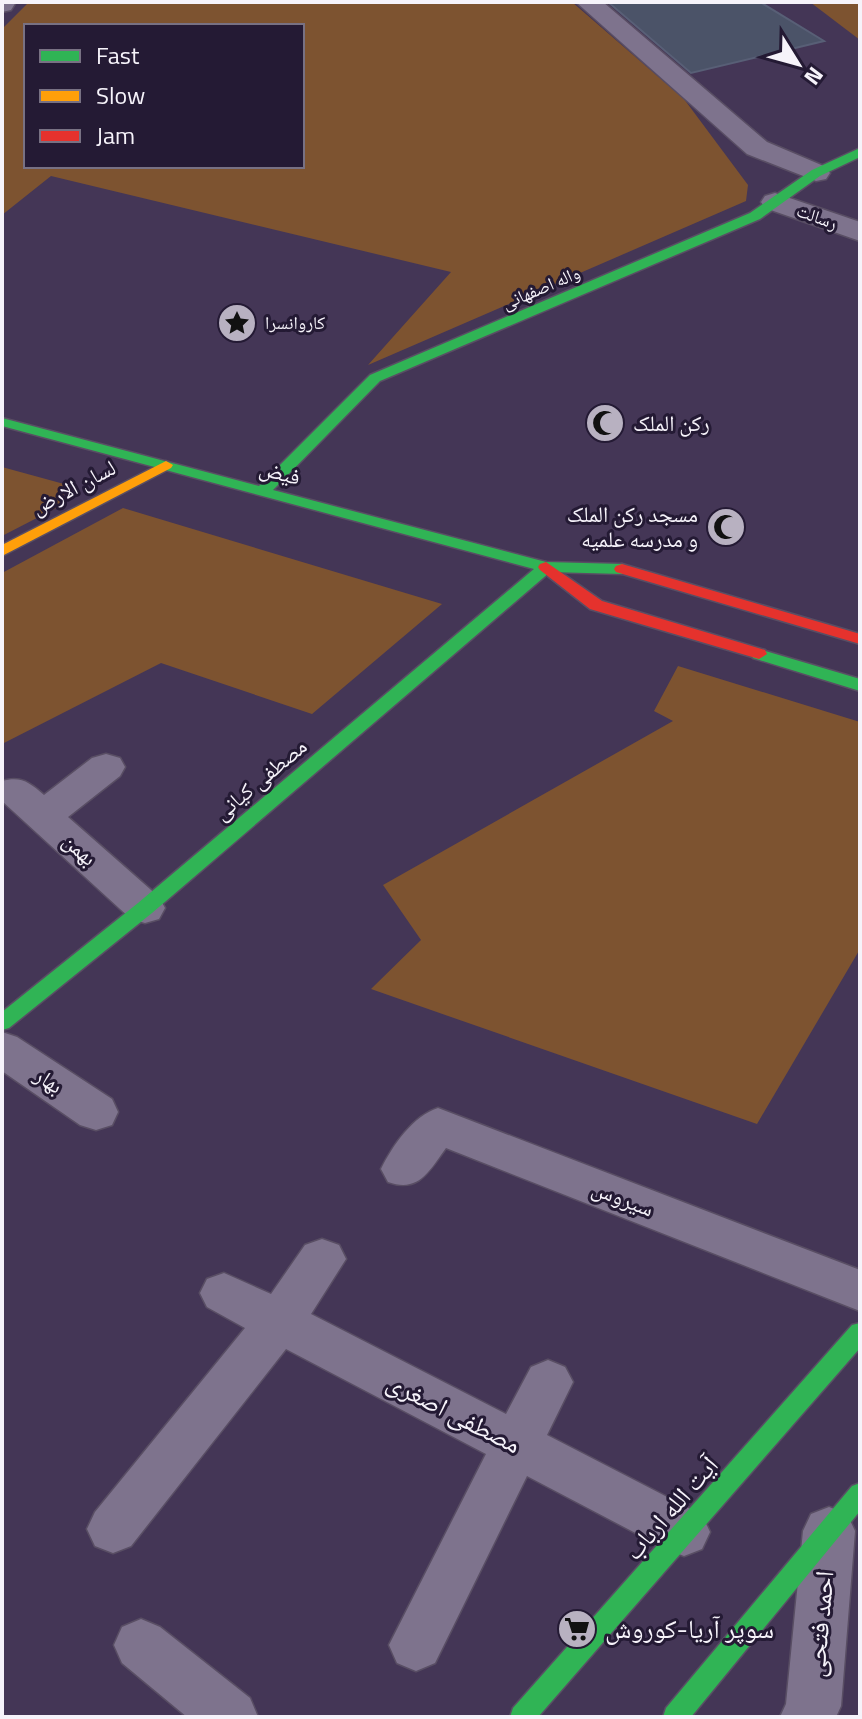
<svg xmlns="http://www.w3.org/2000/svg" width="862" height="1719" font-family="'Titillium Web','Noto Naskh Arabic',sans-serif">
  <style>
    .green { fill: #7d5330; fill-rule: evenodd }
    .building { fill: #4b5368; stroke: #585f76; stroke-width: 2 }
    .lines { fill: none; stroke-linecap: round; stroke-linejoin: round }
    .street-casing { stroke: #594e64; stroke-width: 3 }
    .fast-casing { stroke: #594e64; stroke-width: 3 }
    .slow-casing { stroke: #594e64; stroke-width: 3 }
    .jam-casing { stroke: #594e64; stroke-width: 3 }
    .street { fill: #7e738d; fill-rule: evenodd }
    .fast { fill: #30b455; fill-rule: evenodd }
    .slow { fill: #ff9f0a; fill-rule: evenodd }
    .jam { fill: #e5322d; fill-rule: evenodd }
    .labels { text-anchor: middle; stroke-width: 6; stroke-linejoin: round; paint-order: stroke }
    .far-street-label { font-size: 18px; fill: #f6f3fa; stroke: #241a34 }
    .far-poi-label { font-size: 18px; fill: #f6f3fa; stroke: #241a34; text-anchor: start }
    .poi-label { font-size: 22px; fill: #f6f3fa; stroke: #241a34; text-anchor: start }
    .street-label { font-size: 22px; fill: #f6f3fa; stroke: #241a34 }
    .near-street-label { font-size: 26px; fill: #f6f3fa; stroke: #241a34 }
    .near-poi-label { font-size: 26px; fill: #f6f3fa; stroke: #241a34; text-anchor: start }
  </style>
  <rect width="100%" height="100%" fill="#443656"/>
  <g class="green">
    <path d="M 29,2 L 572,2 L 684,99 L 748,185 L 746,201 L 368,365 L 451,272 L 51,176 L 2,215 L 2,29 ZM 26,26 L 302,26 L 302,166 L 26,166 Z"/>
    <polygon points="810,2 860,2 860,40"/>
    <polygon points="2,467 64,484 64,504 2,536"/>
    <polygon points="123,508 442,604 312,714 161,663 2,744 2,573"/>
    <polygon points="678,666 860,722 860,949 757,1124 371,989 421,940 383,885 673,721 654,711"/>
  </g>
  <polygon class="building" points="608,2 760,2 824,41 691,73"/>
  <g class="lines">
    <g class="street-casing">
      <g id="street">
        <polygon points="2,2 16,2 11,10 2,12"/>
        <polygon points="576,2 603,2 767,142 826,167 830,173 826,179 816,181 747,154"/>
        <polygon points="775,193 860,222 860,241 765,208 761,202 765,196"/>
        <path d="M 106,754 L 120,758 L 125,767 L 120,776 L 68,817 L 159,897 L 165,908 L 159,919 L 145,923 L 131,919 L 2,801 L 2,781 C 21,776 29,782 44,795 L 92,758 Z"/>
        <polygon points="2,1032 17,1037 112,1099 118,1112 112,1125 96,1130 80,1125 2,1071"/>
        <path d="M 438,1108 L 860,1270 L 860,1311 L 446,1148 C 429,1171 419,1193 388,1182 L 381,1169 C 393,1145 413,1116 438,1108 Z"/>
        <polygon points="322,1239 339,1245 346,1259 311,1314 506,1414 531,1367 548,1360 565,1367 573,1382 547,1435 702,1515 710,1532 702,1549 684,1556 666,1549 527,1476 435,1663 416,1671 397,1663 389,1645 486,1454 286,1349 131,1546 113,1553 95,1546 87,1529 95,1512 245,1328 207,1307 200,1293 207,1279 224,1273 271,1294 305,1245"/>
        <polygon points="829,1507 847,1514 855,1531 841,1706 836,1717 780,1717 786,1704 803,1531 811,1514"/>
        <polygon points="141,1619 160,1627 250,1698 258,1717 187,1717 122,1663 114,1645 122,1627"/>
      </g>
    </g>
    <g class="fast-casing">
      <g id="fast">
        <polygon points="860,148 860,157 820,176 760,219 380,381 273,490 546,562 622,564 630,569 622,574 550,572 152,913 9,1028 2,1030 2,1012 138,903 534,569 2,426 2,418 259,486 370,375 750,213 812,170"/>
        <polygon points="759,649 860,679 860,691 753,658 751,654 753,650"/>
        <polygon points="860,1323 860,1348 538,1717 510,1717 513,1708 852,1325"/>
        <polygon points="860,1483 860,1511 691,1717 663,1717 666,1708 852,1486"/>
      </g>
    </g>
    <g class="slow-casing">
      <polygon id="slow" points="166,461 173,465 171,468 2,556 2,545"/>
    </g>
    <g class="jam-casing">
      <g id="jam">
        <polygon points="546,562 602,601 765,650 767,654 759,659 590,609 540,570 538,567 540,564"/>
        <polygon points="622,564 860,634 860,644 616,572 614,569 616,566"/>
      </g>
    </g>
    <use href="#street" class="street"/>
    <use href="#fast" class="fast"/>
    <use href="#slow" class="slow"/>
    <use href="#jam" class="jam"/>
  </g>
  <defs>
    <g id="sight-disc" transform="scale(2)"><circle r="9.5" fill="#b8b1c1" stroke="#241a34"/><path d="M0-6L1.8-2.2L6-1.7L2.9 1.2L3.7 5.4L0 3.3L-3.7 5.4L-2.9 1.2L-6-1.7L-1.8-2.2Z" fill="#111"/></g>
    <g id="mosque-disc" transform="scale(2)"><circle r="9.5" fill="#b8b1c1" stroke="#241a34"/><path d="M3.5-4.9A6 6 0 1 0 3.5 4.9A5 5 0 1 1 3.5-4.9Z" fill="#111"/></g>
    <g id="supermarket-disc" transform="scale(2)"><circle r="9.5" fill="#b8b1c1" stroke="#241a34"/><path d="M-6-5.5h2.5l.6 2H6L4.5 2H-2.5L-4.4-4H-6ZM-1.5 3.2a1.3 1.3 0 1 0 .1 0ZM3 3.2a1.3 1.3 0 1 0 .1 0Z" fill="#111"/></g>
  </defs>
  <g fill-rule="evenodd">
    <use href="#sight-disc" x="237" y="323"/>
    <use href="#mosque-disc" x="605" y="423"/>
    <use href="#mosque-disc" x="726" y="527"/>
    <use href="#supermarket-disc" x="577" y="1629"/>
  </g>
  <g class="labels">
    <g class="far-street-label">
      <text transform="translate(817 217) rotate(20)" y="6">رسالت</text>
      <text transform="translate(541 288) rotate(-23)" y="6">واله اصفهانی</text>
    </g>
    <g class="far-poi-label">
      <text x="265" y="329">کاروانسرا</text>
    </g>
    <g class="poi-label">
      <text x="633" y="431">رکن الملک</text>
      <text x="698" y="522" text-anchor="end">مسجد رکن الملک<tspan x="698" dy="25">و مدرسه علمیه</tspan></text>
    </g>
    <g class="street-label">
      <text transform="translate(280 472) rotate(15)" y="8">فیض</text>
      <text transform="translate(73 487) rotate(-28)" y="8">لسان الارض</text>
      <text transform="translate(260 779) rotate(-40)" y="8">مصطفی کیانی</text>
      <text transform="translate(80 849) rotate(42)" y="8">بهمن</text>
      <text transform="translate(49 1080) rotate(34)" y="8">بهار</text>
      <text transform="translate(623 1198) rotate(21)" y="8">سیروس</text>
    </g>
    <g class="near-street-label">
      <text transform="translate(454 1413) rotate(27)" y="9">مصطفی اصغری</text>
      <text transform="translate(671 1508) rotate(-49)" y="9">آیت الله ارباب</text>
      <text transform="translate(820 1624) rotate(-85)" y="9">احمد فتحی</text>
    </g>
    <g class="near-poi-label">
      <text x="605" y="1638">سوپر آریا-کوروش</text>
    </g>
  </g>
  <rect width="862" height="1719" fill="none" stroke="#f6f3fa" stroke-width="8"/>
  <rect x="24" y="24" width="280" height="144" fill="#241a34" stroke="#787183" stroke-width="2"/>
  <rect x="40" y="50" width="40" height="12" fill="#30b455" stroke="#787183" stroke-width="2"/>
  <text x="96" y="64" font-size="24" fill="#f6f3fa">Fast</text>
  <rect x="40" y="90" width="40" height="12" fill="#ff9f0a" stroke="#787183" stroke-width="2"/>
  <text x="96" y="104" font-size="24" fill="#f6f3fa">Slow</text>
  <rect x="40" y="130" width="40" height="12" fill="#e5322d" stroke="#787183" stroke-width="2"/>
  <text x="96" y="144" font-size="24" fill="#f6f3fa">Jam</text>
  <g transform="translate(798 64) rotate(127)" stroke="#241a34" stroke-width="6" paint-order="stroke">
  <path d="M0-6L14 30L0 20L-14 30Z" fill="#f6f3fa"/>
  <text y="-12" font-size="22" font-weight="bold" text-anchor="middle" fill="#f6f3fa">N</text>
  </g>
</svg>
